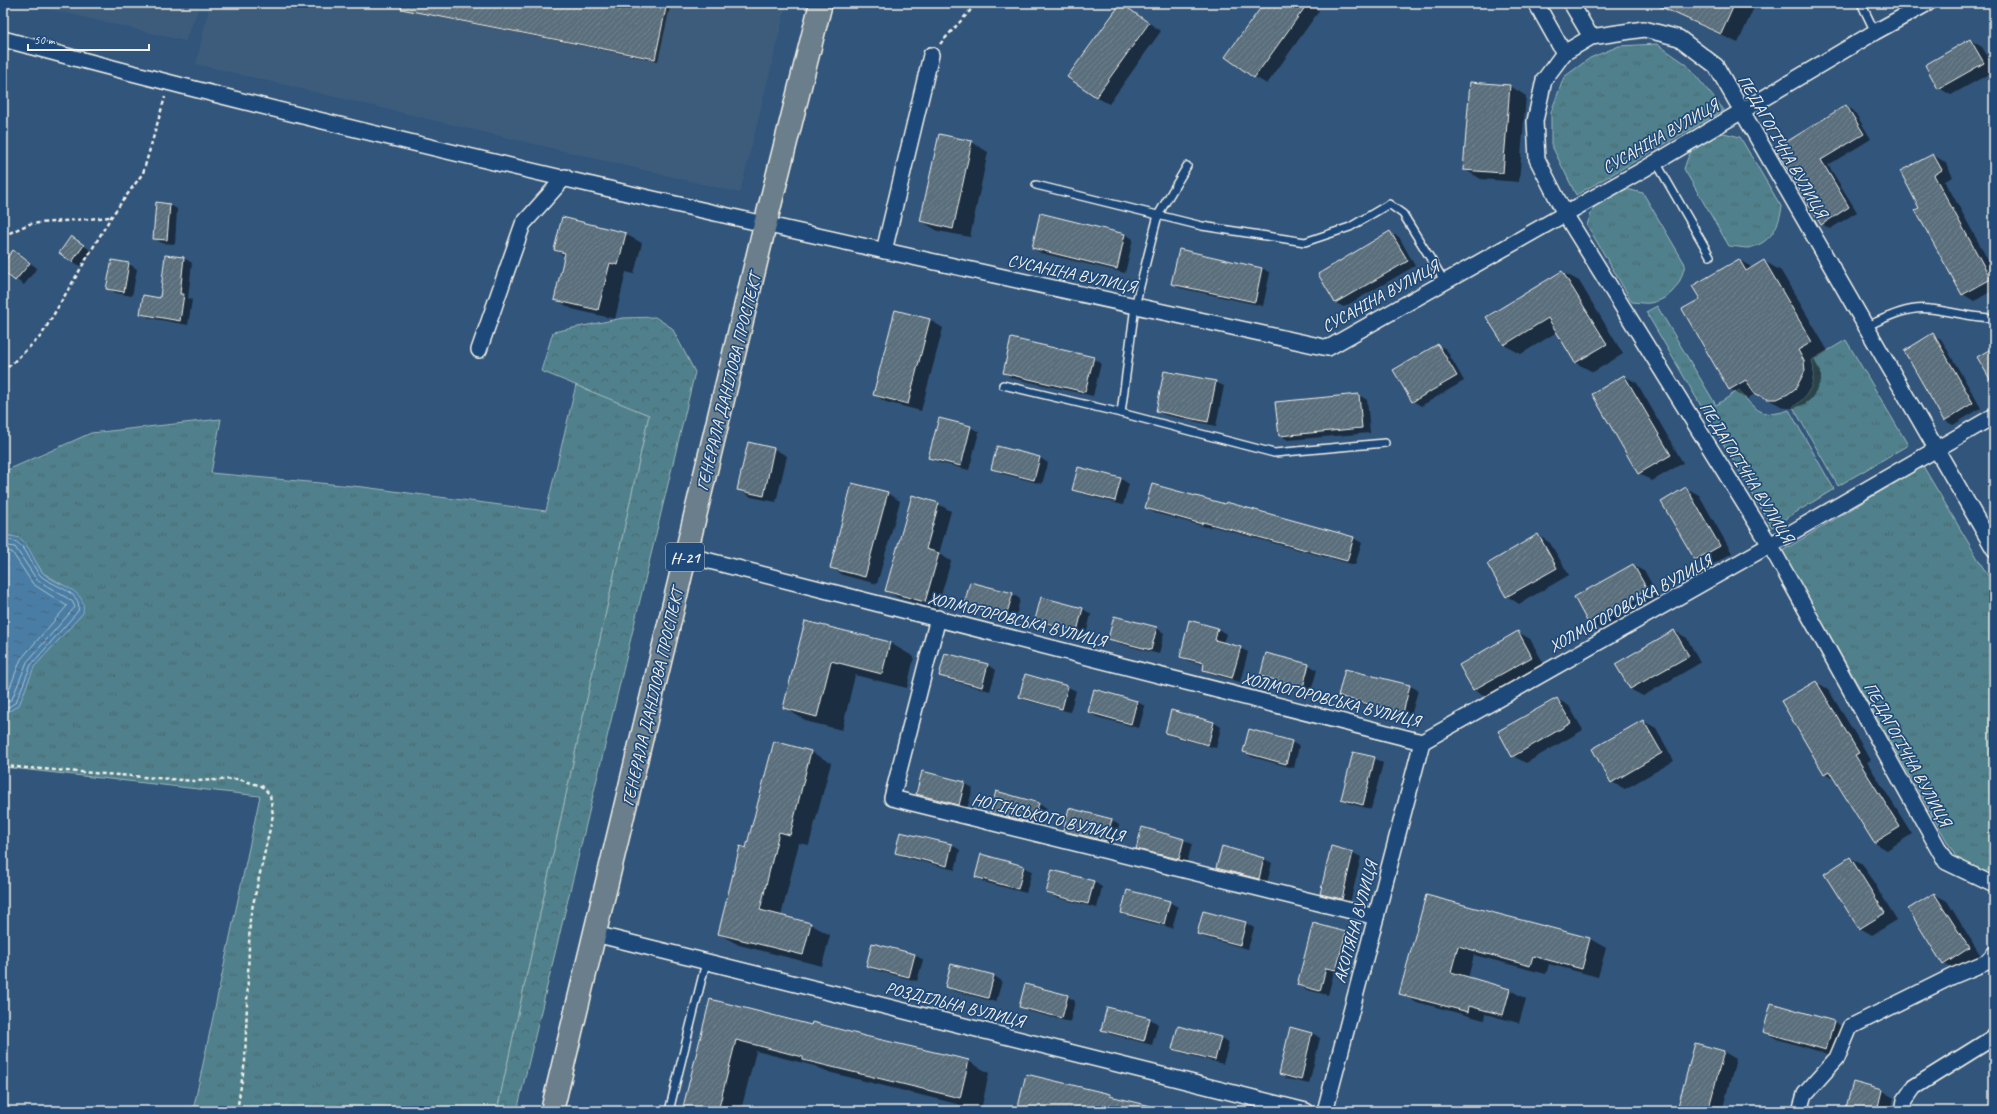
<svg xmlns="http://www.w3.org/2000/svg" width="1997" height="1114" font-family="Caveat,sans-serif">
  <style>
    .built { fill: #3d5c7b }
    .grass { fill: url(#grass-tufts); stroke: #a2b8ba }
    .forest { fill: url(#forest-crowns); stroke: #a2b8ba }
    .water { fill: url(#water-ripples); stroke: #8dabc0 }
    .shadow { fill: #0007 }
    .lines { fill: none; stroke-linecap: round; stroke-linejoin: round }
    .shore { stroke: #afc3cd; stroke-width: 1 }
    .building { fill: url(#building-hatch); stroke: #f4f1e8 }
    .service-casing { stroke: #f4f1e8; stroke-width: 10 }
    .minor-casing { stroke: #f4f1e8; stroke-width: 18 }
    .primary-casing { stroke: #f4f1e8; stroke-width: 25 }
    .path { stroke: #f4f1e8; stroke-width: 2.5; stroke-dasharray: 4 3; stroke-linecap: butt }
    .service { stroke: #1f4a7a; stroke-width: 7 }
    .minor { stroke: #1f4a7a; stroke-width: 15 }
    .primary { stroke: #6b7e8b; stroke-width: 22 }
    .labels { text-anchor: middle; stroke-width: 3.5; stroke-linejoin: round; paint-order: stroke }
    .shield { fill: #1f4a7a; stroke: #b4bfc7; stroke-width: 1 }
    .shield-label { font-size: 16px; font-weight: bold; fill: #f4f1e8 }
    .street-label { font-size: 17px; fill: #f4f1e8; stroke: #1f4a7a }
  </style>
  <defs>
    <pattern id="grass-tufts" width="24" height="20" patternUnits="userSpaceOnUse"><rect width="24" height="20" fill="#4f808c"/><path d="M3 7l-1-3M5 7V3M7 7l1-3M15 17l-1-3M17 17v-4M19 17l1-3" fill="none" stroke="#4c676c"/></pattern>
    <pattern id="forest-crowns" width="20" height="18" patternUnits="userSpaceOnUse"><rect width="20" height="18" fill="#4f808c"/><path d="M2 6a3 3 0 1 1 6 0M12 15a3 3 0 1 1 6 0" fill="none" stroke="#4c676c"/></pattern>
    <pattern id="water-ripples" width="26" height="14" patternUnits="userSpaceOnUse"><rect width="26" height="14" fill="#487da5"/><path d="M2 4q2-2 4 0t4 0M15 11q2-2 4 0t4 0" fill="none" stroke="#48657a"/></pattern>
    <pattern id="building-hatch" width="6" height="6" patternUnits="userSpaceOnUse"><rect width="6" height="6" fill="#5a6e7c"/><path d="M-1 1l2-2M0 6l6-6M5 7l2-2" fill="none" stroke="#72838f"/></pattern>
  </defs>
  <rect width="100%" height="100%" fill="#31557b"/>
  <filter id="ink" filterUnits="userSpaceOnUse"><feTurbulence type="fractalNoise" baseFrequency=".025" numOctaves="2"/><feDisplacementMap in="SourceGraphic" scale="8" xChannelSelector="R" yChannelSelector="G"/><feConvolveMatrix kernelMatrix="1 2 1 2 8 2 1 2 1" color-interpolation-filters="sRGB"/></filter>
  <g filter="url(#ink)">
    <g class="built">
      <polygon points="23,3 201,3 185,41"/>
      <polygon points="210,3 787,3 740,193 196,64"/>
    </g>
    <g class="grass">
      <polygon points="1657,44 1686,64 1724,110 1576,195 1551,144 1551,112 1564,77 1590,58 1619,46"/>
      <path d="M 1724,133 L 1740,137 L 1782,208 C 1778,228 1770,244 1748,248 C 1742,248 1735,246 1729,246 L 1684,169 C 1692,143 1698,141 1724,133 Z"/>
      <path d="M 1626,189 L 1643,193 L 1685,264 C 1681,284 1672,299 1650,303 C 1645,304 1637,302 1632,302 L 1587,225 C 1595,200 1601,197 1626,189 Z"/>
      <path d="M 1657,306 L 1716,405 L 1739,390 C 1754,410 1763,419 1789,410 L 1834,489 L 1772,527 L 1646,312 Z"/>
      <path d="M 1846,340 L 1908,445 L 1838,486 L 1793,407 C 1810,396 1817,380 1812,360 Z"/>
      <polygon points="576,385 649,415 497,1111 193,1111 260,796 3,767 3,715 19,705 34,667 83,613 70,589 43,573 21,539 11,536 3,536 3,472 91,433 221,419 211,473 363,487 546,511"/>
      <polygon points="1923,466 1994,586 1994,867 1969,880 1782,551"/>
    </g>
    <polygon class="forest" points="655,317 672,328 695,372 517,1111 497,1111 649,415 541,371 553,332 623,318"/>
    <path class="water" d="M 3,536 C 8,536 16,536 21,539 C 30,546 35,564 43,573 C 56,586 88,588 83,613 L 34,667 L 19,705 L 3,715 Z"/>
    <g class="shadow">
      <polygon points="420,3 671,3 658,61 423,14 419,12"/>
      <polygon points="1265,3 1308,3 1319,11 1267,84 1255,77"/>
      <polygon points="1653,3 1756,3 1738,43"/>
      <polygon points="1121,4 1161,31 1109,104 1096,97"/>
      <polygon points="1970,40 1982,47 1994,67 1994,71 1951,95 1939,88"/>
      <polygon points="1510,86 1526,96 1519,182 1481,179 1464,169"/>
      <polygon points="1846,106 1854,111 1871,139 1828,165 1857,212 1830,229 1822,224 1776,149"/>
      <polygon points="971,142 988,152 970,237 938,231 921,221"/>
      <polygon points="1933,155 1945,162 1953,177 1945,181 1994,271 1994,290 1974,301 1963,294 1920,208"/>
      <polygon points="169,204 177,209 175,244 162,243 154,238"/>
      <polygon points="1390,233 1399,237 1415,266 1344,307 1336,303 1320,274"/>
      <polygon points="625,234 642,243 634,274 626,272 615,319 572,309 555,299 565,256 555,250"/>
      <polygon points="1125,234 1133,239 1125,273 1041,253 1033,248"/>
      <polygon points="80,242 91,251 80,266 72,261"/>
      <polygon points="14,251 37,268 24,285 3,270 3,264"/>
      <polygon points="166,256 184,258 192,263 188,298 192,300 188,325 150,318 141,313 161,299"/>
      <polygon points="1739,260 1753,268 1764,261 1781,271 1828,351 1814,360 1821,372 1821,381 1812,398 1805,404 1794,408 1785,408 1756,393 1747,399 1730,389 1701,299"/>
      <polygon points="113,261 129,264 137,269 132,296 116,293 108,289"/>
      <polygon points="1262,268 1270,273 1263,306 1180,288 1172,283"/>
      <polygon points="1562,272 1579,281 1623,354 1593,372 1576,363 1557,332 1521,354 1504,345 1488,317"/>
      <polygon points="896,311 930,320 943,328 921,411 886,402 874,395"/>
      <polygon points="1933,335 1941,339 1981,408 1953,425 1944,420"/>
      <polygon points="1438,345 1446,349 1464,381 1421,406 1413,401"/>
      <polygon points="1093,358 1101,363 1093,396 1012,378 1004,373"/>
      <polygon points="1624,376 1637,383 1683,463 1652,481 1639,473"/>
      <polygon points="1215,382 1224,386 1216,426 1165,415 1157,411"/>
      <polygon points="1359,395 1367,400 1370,433 1288,440 1280,435"/>
      <polygon points="970,427 979,432 969,470 937,462 929,457"/>
      <polygon points="749,443 774,449 787,456 776,502 751,497 738,489"/>
      <polygon points="1040,458 1048,463 1042,484 1000,473 992,468"/>
      <polygon points="1079,468 1121,479 1129,484 1123,505 1082,494 1074,489"/>
      <polygon points="1686,488 1699,495 1732,553 1708,567 1696,560 1662,502"/>
      <polygon points="887,493 900,501 877,584 843,575 831,567"/>
      <polygon points="938,504 951,511 939,554 951,561 937,609 899,598 886,591"/>
      <polygon points="1146,508 1353,538 1362,543 1355,565 1211,526 1210,528 1155,513"/>
      <polygon points="1538,535 1550,543 1569,575 1519,604 1507,596"/>
      <polygon points="1633,565 1645,572 1659,597 1602,630 1589,622"/>
      <polygon points="1012,594 1020,599 1015,620 973,609 965,604"/>
      <polygon points="1041,598 1083,609 1091,614 1086,635 1044,624 1036,619"/>
      <polygon points="806,622 890,643 914,657 907,688 855,675 842,730 809,722 784,708"/>
      <polygon points="1156,628 1164,633 1159,654 1117,643 1109,638"/>
      <polygon points="1218,629 1226,634 1223,643 1240,648 1248,652 1240,682 1212,674 1204,670 1205,665 1189,661 1181,656"/>
      <polygon points="1674,631 1687,638 1700,663 1643,696 1630,689"/>
      <polygon points="1518,632 1530,639 1544,664 1487,697 1474,690 1460,665"/>
      <polygon points="946,654 988,665 996,670 990,691 949,680 940,675"/>
      <polygon points="1309,665 1317,670 1311,691 1269,680 1261,675"/>
      <polygon points="1816,682 1828,689 1871,760 1867,762 1912,834 1887,850 1875,843 1835,779 1825,773"/>
      <polygon points="1410,686 1418,690 1411,716 1348,701 1339,696"/>
      <polygon points="1068,687 1076,691 1070,712 1028,701 1020,697"/>
      <polygon points="1557,699 1569,706 1583,730 1526,763 1513,756"/>
      <polygon points="1137,702 1145,706 1139,728 1097,717 1089,712"/>
      <polygon points="1643,721 1656,728 1674,761 1625,789 1612,782"/>
      <polygon points="1213,722 1221,727 1216,748 1174,737 1166,733"/>
      <polygon points="774,742 811,752 831,763 809,845 799,843 781,916 810,924 830,935 822,966 739,945 719,934 747,849"/>
      <polygon points="1291,742 1299,746 1294,768 1252,757 1244,752"/>
      <polygon points="1374,758 1383,763 1371,809 1351,804 1342,799"/>
      <polygon points="964,783 973,788 967,809 925,798 917,793"/>
      <polygon points="1038,804 1047,808 1042,827 1000,817 992,812"/>
      <polygon points="1111,820 1119,825 1114,845 1072,835 1064,830"/>
      <polygon points="1142,829 1184,840 1192,844 1187,863 1145,853 1137,848"/>
      <polygon points="901,833 952,845 960,850 955,870 904,857 896,853"/>
      <polygon points="1222,848 1264,859 1272,863 1267,883 1225,873 1217,868"/>
      <polygon points="1353,853 1361,857 1350,903 1329,898 1321,893"/>
      <polygon points="1850,858 1863,865 1897,920 1872,935 1860,928"/>
      <polygon points="1023,867 1032,871 1026,893 984,882 976,877"/>
      <polygon points="1052,871 1094,882 1102,887 1097,908 1055,897 1047,892"/>
      <polygon points="1934,894 1947,901 1981,956 1956,971 1944,964"/>
      <polygon points="1426,896 1590,939 1606,948 1598,977 1549,964 1546,974 1474,955 1468,978 1510,990 1526,999 1519,1023 1485,1014 1484,1020 1417,1002 1401,993"/>
      <polygon points="1169,902 1178,907 1172,928 1130,917 1122,912"/>
      <polygon points="1204,912 1246,923 1254,928 1248,949 1206,938 1198,934"/>
      <polygon points="1345,933 1354,937 1344,974 1334,972 1328,995 1307,990 1299,985"/>
      <polygon points="915,955 923,960 917,981 875,970 867,966"/>
      <polygon points="994,976 1002,981 996,1002 954,991 946,987"/>
      <polygon points="1067,996 1075,1001 1070,1022 1028,1011 1020,1006"/>
      <polygon points="711,1000 812,1026 968,1061 989,1073 981,1110 824,1071 815,1066 756,1051 742,1106 740,1106 739,1111 684,1111"/>
      <polygon points="1772,1004 1834,1022 1846,1029 1838,1057 1777,1039 1764,1032"/>
      <polygon points="1150,1019 1158,1024 1152,1045 1110,1034 1102,1029"/>
      <polygon points="1179,1027 1221,1038 1229,1043 1223,1064 1182,1053 1174,1048"/>
      <polygon points="1291,1028 1312,1033 1320,1038 1309,1084 1288,1079 1280,1074"/>
      <polygon points="1695,1044 1724,1052 1736,1059 1722,1111 1688,1111 1679,1106"/>
      <polygon points="1853,1083 1882,1091 1894,1098 1891,1111 1846,1111"/>
      <polygon points="1110,1095 1116,1099 1165,1111 1018,1111"/>
      <polygon points="1208,1106 1226,1111 1207,1111"/>
    </g>
    <g class="lines">
      <g class="shore">
        <path d="M 3,540 C 8,540 14,540 18,543 C 28,550 32,567 41,576 C 52,586 84,592 78,611 L 31,665 L 16,702 L 3,711"/>
        <polyline points="3,545 15,547 37,580 72,601 75,607 27,662 12,699 3,705"/>
        <polyline points="3,551 12,552 33,584 67,606 21,659 7,695 3,698"/>
      </g>
    </g>
    <g class="building">
      <polygon points="402,3 667,3 655,59 401,9"/>
      <polygon points="1121,3 1149,23 1096,97 1067,77"/>
      <polygon points="1264,3 1308,3 1254,78 1225,57"/>
      <polygon points="1652,3 1735,3 1721,34"/>
      <polygon points="1970,39 1984,63 1938,89 1925,65"/>
      <polygon points="1470,82 1510,85 1503,173 1463,170"/>
      <polygon points="1846,105 1864,134 1821,160 1849,207 1821,225 1775,149"/>
      <polygon points="939,134 972,141 953,229 920,221"/>
      <polygon points="1933,154 1942,170 1934,175 1991,279 1962,295 1915,210 1919,208 1900,171"/>
      <polygon points="156,202 170,204 167,240 153,239"/>
      <polygon points="1040,213 1125,234 1117,269 1032,248"/>
      <polygon points="562,217 626,233 618,265 610,263 598,310 554,300 565,253 554,250"/>
      <polygon points="1390,231 1408,261 1335,303 1318,274"/>
      <polygon points="71,236 84,245 72,262 59,253"/>
      <polygon points="1179,249 1262,268 1255,302 1171,284"/>
      <polygon points="13,250 30,263 15,281 3,271 3,263"/>
      <polygon points="165,255 184,257 180,294 184,294 180,321 140,314 143,295 160,298"/>
      <polygon points="1739,259 1746,271 1764,260 1812,342 1798,350 1804,361 1805,371 1796,388 1788,394 1777,399 1767,399 1754,393 1746,380 1729,390 1682,309 1700,299 1692,286"/>
      <polygon points="112,260 129,263 124,292 106,289"/>
      <polygon points="1562,271 1607,344 1575,363 1548,318 1504,345 1486,317"/>
      <polygon points="895,310 930,319 908,404 873,395"/>
      <polygon points="1933,333 1973,403 1944,421 1904,351"/>
      <polygon points="1011,338 1094,357 1085,392 1003,373"/>
      <polygon points="1438,344 1457,376 1412,402 1393,370"/>
      <polygon points="1994,347 1994,386 1977,357"/>
      <polygon points="1164,371 1216,381 1208,422 1156,411"/>
      <polygon points="1624,375 1671,455 1638,474 1592,394"/>
      <polygon points="1359,394 1362,428 1279,436 1275,402"/>
      <polygon points="939,418 971,426 961,466 928,458"/>
      <polygon points="748,442 774,448 764,496 737,490"/>
      <polygon points="997,446 1040,457 1034,480 991,469"/>
      <polygon points="1078,467 1121,478 1115,501 1072,490"/>
      <polygon points="852,483 888,492 865,577 830,568"/>
      <polygon points="1152,484 1225,504 1226,502 1354,537 1347,561 1203,522 1202,524 1145,508"/>
      <polygon points="1686,487 1720,546 1695,560 1661,502"/>
      <polygon points="912,495 939,503 926,549 939,553 925,602 885,591"/>
      <polygon points="1538,534 1557,568 1506,597 1487,564"/>
      <polygon points="1633,564 1647,589 1588,623 1574,597"/>
      <polygon points="970,582 1013,593 1006,616 964,605"/>
      <polygon points="1041,597 1083,608 1077,631 1035,620"/>
      <polygon points="1114,616 1157,627 1151,650 1108,639"/>
      <polygon points="1189,620 1218,628 1215,640 1241,647 1232,678 1203,670 1204,663 1180,657"/>
      <polygon points="805,621 890,642 882,674 831,661 817,717 783,708"/>
      <polygon points="1674,630 1689,656 1630,689 1615,664"/>
      <polygon points="1518,631 1532,657 1473,690 1459,665"/>
      <polygon points="945,653 988,664 982,687 939,676"/>
      <polygon points="1266,653 1309,664 1303,687 1260,676"/>
      <polygon points="1345,669 1410,685 1403,713 1338,696"/>
      <polygon points="1025,674 1068,686 1062,709 1019,697"/>
      <polygon points="1816,681 1859,753 1855,755 1900,827 1874,843 1829,771 1824,774 1781,701"/>
      <polygon points="1094,689 1137,701 1131,724 1088,712"/>
      <polygon points="1557,698 1571,723 1512,757 1498,731"/>
      <polygon points="1171,710 1214,722 1208,745 1165,733"/>
      <polygon points="1643,720 1662,753 1611,783 1592,749"/>
      <polygon points="1249,729 1292,741 1286,764 1243,752"/>
      <polygon points="774,741 811,751 790,835 779,832 760,910 811,923 803,955 718,934 740,846 746,848"/>
      <polygon points="1353,752 1375,757 1363,805 1341,799"/>
      <polygon points="922,771 965,782 959,805 916,794"/>
      <polygon points="996,791 1039,803 1033,823 990,813"/>
      <polygon points="1069,808 1112,819 1106,841 1063,831"/>
      <polygon points="1142,827 1184,839 1179,859 1136,849"/>
      <polygon points="900,832 952,844 947,866 895,853"/>
      <polygon points="1222,846 1264,858 1259,879 1216,868"/>
      <polygon points="1331,846 1353,852 1342,899 1320,894"/>
      <polygon points="981,854 1024,866 1018,889 975,877"/>
      <polygon points="1850,857 1885,913 1859,929 1824,874"/>
      <polygon points="1052,870 1094,881 1088,904 1046,893"/>
      <polygon points="1127,890 1170,901 1164,924 1121,913"/>
      <polygon points="1934,893 1969,948 1943,965 1908,909"/>
      <polygon points="1426,895 1590,938 1582,969 1533,956 1530,966 1458,946 1451,972 1510,989 1503,1015 1469,1006 1468,1012 1399,994"/>
      <polygon points="1203,911 1246,922 1240,945 1197,934"/>
      <polygon points="1313,923 1346,932 1336,970 1326,968 1320,991 1297,985"/>
      <polygon points="872,943 915,954 909,977 866,966"/>
      <polygon points="951,964 994,975 988,998 945,987"/>
      <polygon points="1025,984 1068,995 1062,1018 1019,1007"/>
      <polygon points="710,999 811,1025 812,1022 865,1036 969,1060 960,1098 803,1060 803,1057 736,1040 718,1111 682,1111"/>
      <polygon points="1771,1003 1834,1021 1826,1050 1763,1032"/>
      <polygon points="1107,1007 1150,1018 1144,1041 1101,1030"/>
      <polygon points="1178,1026 1221,1037 1215,1060 1172,1049"/>
      <polygon points="1290,1027 1312,1033 1301,1080 1279,1074"/>
      <polygon points="1695,1043 1724,1051 1708,1111 1695,1111 1678,1106"/>
      <polygon points="1026,1074 1110,1094 1110,1096 1151,1106 1150,1111 1017,1111"/>
      <polygon points="1853,1082 1882,1090 1877,1111 1845,1111"/>
    </g>
    <g class="lines">
      <g class="service-casing">
        <g id="service">
          <polyline points="1861,3 1875,32"/>
          <polyline points="1656,162 1710,256"/>
          <polyline points="1036,185 1202,226 1305,242 1350,227 1389,204 1403,214 1445,282"/>
          <path d="M 1865,327 C 1885,318 1907,306 1930,309 C 1951,311 1972,318 1994,318"/>
          <polyline points="1003,385 1121,413 1274,453 1385,443"/>
          <polyline points="1121,413 1135,306 1158,215 1187,166"/>
          <polyline points="669,1111 706,962"/>
        </g>
      </g>
      <g class="minor-casing">
        <g id="minor">
          <polyline points="1536,3 1564,53"/>
          <polyline points="1571,3 1591,37"/>
          <path d="M 3,39 C 441,157 885,251 1328,348 L 1646,168 L 1875,32 L 1928,3"/>
          <polyline points="884,251 931,55"/>
          <polyline points="479,350 523,224 565,177"/>
          <polyline points="1994,549 1716,66 1679,38 1644,29 1591,37 1564,53 1544,80 1535,121 1537,159 1565,214 1770,545 1946,862 1994,885"/>
          <polyline points="686,555 1422,742 1770,545 1994,416"/>
          <polyline points="938,618 892,798 1376,917"/>
          <polyline points="595,934 1306,1111"/>
          <polyline points="1325,1111 1422,742"/>
          <polyline points="1800,1111 1805,1094 1837,1058 1850,1027 1953,976 1987,962 1994,954"/>
          <polyline points="1903,1111 1905,1100 1914,1087 1994,1037"/>
        </g>
      </g>
      <g class="primary-casing">
        <polyline id="primary" points="552,1111 765,225 821,3"/>
      </g>
      <g class="path">
        <polyline points="940,44 977,3"/>
        <polyline points="3,236 29,224 110,217"/>
        <polyline points="3,372 41,336 111,217 143,173 165,97"/>
        <polyline points="3,766 195,781 238,779 262,786 270,795 273,815 250,918 245,1061 237,1111"/>
      </g>
      <use href="#service" class="service"/>
      <use href="#minor" class="minor"/>
      <use href="#primary" class="primary"/>
    </g>
  </g>
  <g class="labels">
    <rect class="shield" x="666" y="543" width="38" height="28" rx="3"/>
    <g class="shield-label">
      <text x="685" y="563">Н-21</text>
    </g>
    <g class="street-label">
      <text transform="translate(1660 136) rotate(-30)" y="6">СУСАНІНА ВУЛИЦЯ</text>
      <text transform="translate(1783 146) rotate(60)" y="6">ПЕДАГОГІЧНА ВУЛИЦЯ</text>
      <text transform="translate(1072 273) rotate(12)" y="6">СУСАНІНА ВУЛИЦЯ</text>
      <text transform="translate(1380 296) rotate(-29)" y="6">СУСАНІНА ВУЛИЦЯ</text>
      <text transform="translate(728 382) rotate(-76)" y="6">ГЕНЕРАЛА ДАНІЛОВА ПРОСПЕКТ</text>
      <text transform="translate(1747 472) rotate(58)" y="6">ПЕДАГОГІЧНА ВУЛИЦЯ</text>
      <text transform="translate(1630 603) rotate(-29)" y="6">ХОЛМОГОРОВСЬКА ВУЛИЦЯ</text>
      <text transform="translate(1017 619) rotate(14)" y="6">ХОЛМОГОРОВСЬКА ВУЛИЦЯ</text>
      <text transform="translate(652 697) rotate(-77)" y="6">ГЕНЕРАЛА ДАНІЛОВА ПРОСПЕКТ</text>
      <text transform="translate(1331 699) rotate(14)" y="6">ХОЛМОГОРОВСЬКА ВУЛИЦЯ</text>
      <text transform="translate(1908 754) rotate(61)" y="6">ПЕДАГОГІЧНА ВУЛИЦЯ</text>
      <text transform="translate(1048 817) rotate(14)" y="6">НОГІНСЬКОГО ВУЛИЦЯ</text>
      <text transform="translate(1355 922) rotate(-75)" y="6">АКОПЯНА ВУЛИЦЯ</text>
      <text transform="translate(955 1004) rotate(14)" y="6">РОЗДІЛЬНА ВУЛИЦЯ</text>
    </g>
  </g>
  <rect width="1997" height="1114" fill="none" stroke="#1f4a7a" stroke-width="16"/>
  <rect x="8" y="8" width="1981" height="1098" fill="none" stroke="#f4f1e8" stroke-width="1.5" filter="url(#ink)"/>
  <path d="M28 44v6h121v-6" fill="none" stroke="#f4f1e8" stroke-width="2"/>
  <text x="34" y="44" font-size="12" fill="#f4f1e8" stroke="#1f4a7a" stroke-width="3" paint-order="stroke">50 m</text>
</svg>
